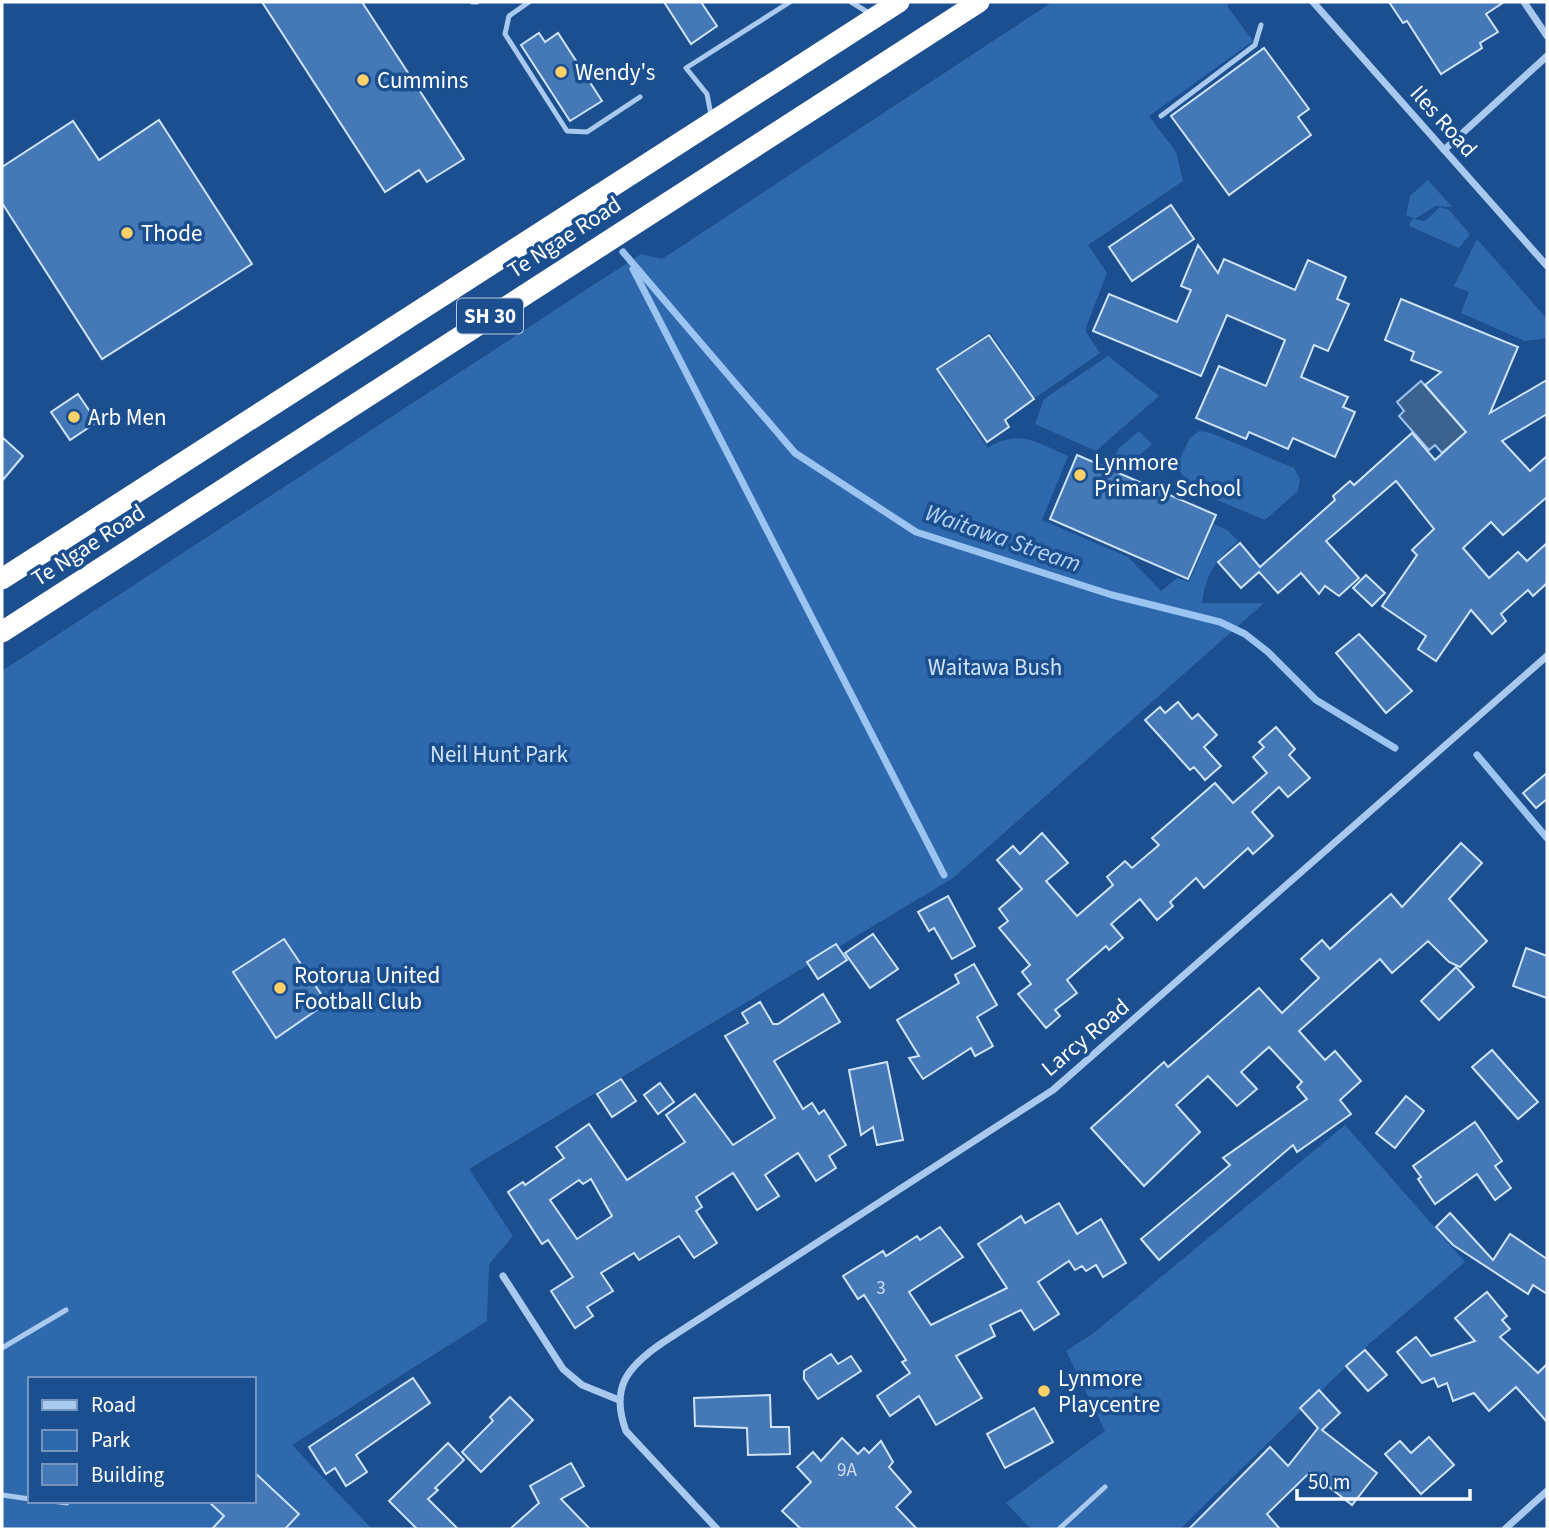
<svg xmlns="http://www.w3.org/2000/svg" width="1549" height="1531" font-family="'Source Sans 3',sans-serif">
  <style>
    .green { fill: #2e69ad; fill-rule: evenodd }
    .water { fill: #3c6290; stroke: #9cc4f0; stroke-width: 2 }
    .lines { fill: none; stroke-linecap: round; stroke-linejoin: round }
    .stream { stroke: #9cc4f0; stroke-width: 7 }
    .building { fill: #4478b7; stroke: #cfe3fa; stroke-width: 2; fill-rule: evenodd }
    .lane { stroke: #a9c9ee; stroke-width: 5 }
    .street { stroke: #a9c9ee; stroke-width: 7 }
    .highway { stroke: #fff; stroke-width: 21 }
    .poi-dot { fill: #ffd166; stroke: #1b4f8f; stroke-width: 2.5 }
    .labels { text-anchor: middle; stroke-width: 7; stroke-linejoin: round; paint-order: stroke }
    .number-label { font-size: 19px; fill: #d0dded }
    .shield { fill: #1b4f8f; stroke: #bbcadd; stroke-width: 2 }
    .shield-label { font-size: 21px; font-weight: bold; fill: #fff }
    .poi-label { font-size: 23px; fill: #fff; stroke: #1b4f8f; text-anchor: start }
    .street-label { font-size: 23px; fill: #fff; stroke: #1b4f8f }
    .park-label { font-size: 23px; fill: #cfe3fa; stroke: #1b4f8f }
    .water-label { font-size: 24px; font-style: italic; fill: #b5d3f5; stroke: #1b4f8f }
  </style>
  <rect width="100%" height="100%" fill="#1b4f8f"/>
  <g class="green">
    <path d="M 1052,2 L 1231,2 L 1227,6 L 1253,41 L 1149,116 L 1176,152 L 1183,181 L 1088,245 L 1107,273 L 1085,330 L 1100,353 L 1035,398 L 990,332 L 935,369 L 988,448 C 1019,428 1038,443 1068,456 L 1042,520 L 1128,557 L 1161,591 L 1177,578 L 1189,582 L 1214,524 L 1227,530 L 1238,541 C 1216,560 1206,573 1202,603 L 1264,603 L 953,878 L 469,1169 L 513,1236 L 489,1264 L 487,1321 L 292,1445 L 372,1529 L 2,1529 L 2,671 L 641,254 L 662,259 ZM 30,1379 L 254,1379 L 254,1501 L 30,1501 Z"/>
    <polygon points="1428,180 1452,207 1435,206 1415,219 1406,215 1410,196"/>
    <polygon points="1440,207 1449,210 1470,234 1459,248 1409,226 1412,219 1425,221"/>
    <polygon points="1477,239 1547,319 1547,338 1525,341 1461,313 1469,292 1454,286"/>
    <polygon points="1108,356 1159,396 1096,451 1035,424 1044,399"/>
    <polygon points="1139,431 1152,444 1129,465 1114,459 1118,449"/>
    <polygon points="1199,431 1211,433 1294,468 1300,479 1298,491 1265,520 1196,491 1176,467 1190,438"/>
    <polygon points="1345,1125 1465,1262 1369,1344 1180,1529 1031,1529 1006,1503 1105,1431 1066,1351 1091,1335"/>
  </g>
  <polygon class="water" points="1421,381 1466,432 1442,453 1435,445 1429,450 1399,416 1404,411 1397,402"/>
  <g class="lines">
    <g class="stream">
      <polyline points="623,252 795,453 916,532 1112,595 1220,622 1245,634 1268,652 1316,700 1395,748"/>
      <polyline points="633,269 944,875"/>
      <polyline points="1477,755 1547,838"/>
    </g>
  </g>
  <g class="building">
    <polygon points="262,2 362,2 464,159 427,182 419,170 385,192"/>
    <polygon points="664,2 701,2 717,26 691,44"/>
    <polygon points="1389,2 1504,2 1486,14 1498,32 1480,43 1482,48 1441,74 1407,21 1403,23"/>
    <polygon points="539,33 545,42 558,33 602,101 570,121 521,45"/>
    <polygon points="1264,48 1309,109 1298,117 1311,135 1229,195 1171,116"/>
    <polygon points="159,120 252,264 102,359 2,203 2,167 73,121 99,160"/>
    <polygon points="1171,205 1194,239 1132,281 1109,247"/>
    <polygon points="1198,245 1218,273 1224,259 1295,290 1308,260 1346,277 1337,299 1349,304 1328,351 1314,345 1301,377 1348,397 1343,407 1355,412 1335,457 1293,438 1288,449 1249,432 1246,439 1196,418 1219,366 1266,386 1285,340 1227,315 1201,376 1093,331 1109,294 1177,322 1191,290 1181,286"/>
    <polygon points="1401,299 1518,347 1490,413 1547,380 1547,414 1502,441 1530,471 1547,456 1547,497 1503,535 1491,522 1463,548 1489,578 1518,552 1527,561 1547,543 1547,583 1533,596 1528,590 1501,614 1506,621 1492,634 1471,610 1436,661 1418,649 1426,636 1382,606 1417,555 1412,550 1434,529 1396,481 1326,541 1359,578 1339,596 1325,586 1319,594 1301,573 1278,593 1259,572 1241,588 1218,562 1240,543 1260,567 1335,500 1333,496 1350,481 1354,485 1412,433 1435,460 1466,432 1425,385 1441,372 1411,360 1414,352 1385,340"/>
    <polygon points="989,335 1034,399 1005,420 1009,427 987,442 937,369"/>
    <polygon points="78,394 97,422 70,440 51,412"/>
    <polygon points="2,437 23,456 2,481"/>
    <polygon points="1077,455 1216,515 1188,579 1050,519"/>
    <polygon points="1366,575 1385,593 1372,606 1353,588"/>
    <polygon points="1359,634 1412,691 1386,713 1336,653"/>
    <polygon points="1178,702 1192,719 1198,714 1217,735 1204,747 1221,766 1205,780 1194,767 1190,770 1145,720 1160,707 1165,713"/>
    <polygon points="1276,727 1295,749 1289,755 1310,778 1288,797 1279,787 1252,812 1273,836 1253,854 1248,848 1204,888 1196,878 1170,902 1173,906 1157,920 1140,899 1111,924 1123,938 1109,950 1106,946 1067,980 1077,993 1055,1010 1060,1016 1046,1028 1018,994 1031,984 1022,972 1030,965 999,928 1008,921 999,909 1022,889 997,860 1013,846 1020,854 1042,833 1068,863 1046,881 1077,916 1113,885 1107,877 1125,861 1132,868 1159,845 1152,838 1215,783 1233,803 1267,773 1253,757 1264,747 1259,742"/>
    <polygon points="1547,773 1547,799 1536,808 1523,793"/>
    <polygon points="1461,843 1482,863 1449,899 1487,941 1460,967 1449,962 1428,941 1392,973 1380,959 1299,1031 1325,1060 1335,1051 1361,1081 1340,1100 1351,1114 1297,1152 1293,1145 1159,1260 1141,1239 1230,1165 1223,1158 1307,1099 1297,1087 1302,1082 1269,1047 1241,1072 1257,1089 1237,1106 1208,1076 1176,1105 1200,1132 1144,1186 1091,1128 1164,1062 1168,1067 1259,988 1282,1013 1319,978 1301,959 1322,940 1330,949 1391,894 1402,907"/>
    <polygon points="948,896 975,946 952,959 934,928 929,931 918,912"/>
    <polygon points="873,934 898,969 870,988 845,953"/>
    <polygon points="284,939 327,1003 276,1038 233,972"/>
    <polygon points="836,944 847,960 818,979 807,962"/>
    <polygon points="1526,948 1547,956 1547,998 1513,986"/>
    <polygon points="974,964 997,1005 977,1017 993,1046 975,1056 971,1048 923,1079 909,1058 919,1056 897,1020 959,983 955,975"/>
    <polygon points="1456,967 1474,987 1439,1020 1421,1001"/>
    <path d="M 823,994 L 840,1022 L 774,1061 L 803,1109 L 812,1103 L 819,1114 L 824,1110 L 846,1145 L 829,1156 L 836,1168 L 816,1181 L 798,1153 L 765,1175 L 779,1196 L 757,1210 L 733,1173 L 696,1197 L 702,1207 L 696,1211 L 717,1243 L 694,1258 L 679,1236 L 639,1260 L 634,1253 L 601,1273 L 613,1291 L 587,1307 L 593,1316 L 575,1328 L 551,1291 L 573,1277 L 548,1240 L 542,1244 L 508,1192 L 523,1182 L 525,1185 L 564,1158 L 556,1147 L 589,1124 L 627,1180 L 685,1142 L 666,1115 L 695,1094 L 733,1145 L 775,1118 L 725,1036 L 748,1023 L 742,1013 L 760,1002 L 773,1024 L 778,1024 ZM 591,1179 L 612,1216 L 577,1239 L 550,1200 L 579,1180 L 583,1184 Z"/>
    <polygon points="1492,1050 1538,1102 1518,1119 1472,1067"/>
    <polygon points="887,1062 903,1140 877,1145 873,1127 861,1135 849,1070"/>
    <polygon points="621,1079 636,1101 612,1117 597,1094"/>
    <polygon points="660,1083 674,1102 658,1114 644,1095"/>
    <polygon points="1406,1096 1424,1111 1395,1148 1376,1133"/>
    <polygon points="1475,1122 1502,1161 1495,1166 1511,1188 1495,1200 1477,1174 1435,1204 1418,1179 1421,1177 1413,1166"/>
    <polygon points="1059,1203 1077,1234 1101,1219 1126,1263 1103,1277 1096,1265 1086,1271 1082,1266 1075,1270 1069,1261 1038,1282 1059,1314 1034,1330 1021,1310 990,1325 995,1336 956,1356 982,1398 936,1425 919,1396 890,1416 877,1396 910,1373 902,1362 906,1360 864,1295 858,1299 843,1276 883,1251 886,1256 917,1236 920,1240 940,1227 963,1257 909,1292 931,1325 1007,1288 978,1244 1021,1216 1025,1223"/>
    <polygon points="1450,1213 1493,1260 1510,1234 1547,1259 1547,1294 1533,1285 1528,1294 1453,1245 1436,1227"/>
    <polygon points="1487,1292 1507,1316 1502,1320 1510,1329 1500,1337 1538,1373 1547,1364 1547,1422 1516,1387 1489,1411 1474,1393 1453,1401 1447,1383 1438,1387 1434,1378 1422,1383 1397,1352 1416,1337 1431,1356 1475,1341 1455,1318"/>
    <polygon points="1365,1350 1387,1375 1368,1391 1346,1366"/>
    <polygon points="831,1354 838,1364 851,1356 861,1371 818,1399 804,1379 804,1371"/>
    <polygon points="413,1378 430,1403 356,1455 367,1472 346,1486 335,1468 326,1474 309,1447"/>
    <polygon points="1319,1390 1340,1413 1322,1430 1377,1473 1352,1505 1310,1472 1267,1514 1280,1529 1189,1529 1270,1447 1288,1466 1318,1428 1300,1408"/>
    <polygon points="770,1395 771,1427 789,1427 790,1454 748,1455 747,1428 695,1426 694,1398"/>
    <polygon points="510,1397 533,1420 481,1472 462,1452 493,1421 490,1417"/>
    <polygon points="1034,1408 1053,1442 1005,1468 987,1434"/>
    <polygon points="1429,1437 1454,1465 1421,1494 1385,1454 1400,1441 1411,1453"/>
    <polygon points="842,1438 858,1454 864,1448 869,1453 881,1441 893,1462 889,1467 911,1492 896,1507 917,1529 801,1529 782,1511 811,1482 797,1467 813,1452 821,1461"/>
    <polygon points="448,1443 464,1460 435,1488 438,1490 428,1499 458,1529 417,1529 389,1501"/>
    <polygon points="571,1463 584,1486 561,1499 590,1529 510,1529 539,1503 530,1486"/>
    <polygon points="254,1472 299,1514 285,1529 212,1529 224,1516 208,1501 254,1501"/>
  </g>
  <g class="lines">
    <g class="lane">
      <polyline points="472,2 477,2"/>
      <polyline points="529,2 509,16 505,34 567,131 587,132 640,97"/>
      <polyline points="851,2 869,13"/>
      <polyline points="711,115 707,94 686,68 790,2"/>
      <polyline points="1161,116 1255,45 1261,25"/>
      <polyline points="2,1348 66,1310"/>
      <polyline points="2,1495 30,1499"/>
      <polyline points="52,1501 67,1503"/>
      <polyline points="1059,1529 1105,1487"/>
    </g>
    <g class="street">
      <polyline points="1313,2 1547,266"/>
      <polyline points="1524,2 1547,36"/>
      <polyline points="1444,150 1547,56"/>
      <polyline points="503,1276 563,1369 582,1385 619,1400"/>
      <path d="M 717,1529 L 626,1431 C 610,1388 627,1367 662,1343 L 1053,1090 L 1547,656"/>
      <polyline points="1505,1529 1547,1491"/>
    </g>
    <g class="highway">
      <polyline points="2,579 899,2"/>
      <polyline points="2,632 979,2"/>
    </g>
  </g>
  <g class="poi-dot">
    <circle cx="561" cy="72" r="7"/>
    <circle cx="363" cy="80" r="7"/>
    <circle cx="127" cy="233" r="7"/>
    <circle cx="74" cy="417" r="7"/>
    <circle cx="1080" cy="475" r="7"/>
    <circle cx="280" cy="988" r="7"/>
    <circle cx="1044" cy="1391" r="7"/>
  </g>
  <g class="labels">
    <g class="number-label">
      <text x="881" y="1294">3</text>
      <text x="847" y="1476">9A</text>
    </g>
    <rect class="shield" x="457" y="298.5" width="66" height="35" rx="5"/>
    <g class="shield-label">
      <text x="490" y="323">SH 30</text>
    </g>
    <g class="poi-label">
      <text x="575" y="80">Wendy's</text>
      <text x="377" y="88">Cummins</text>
      <text x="141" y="241">Thode</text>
      <text x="88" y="425">Arb Men</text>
      <text x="1094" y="470">Lynmore<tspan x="1094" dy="26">Primary School</tspan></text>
      <text x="294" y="983">Rotorua United<tspan x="294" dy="26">Football Club</tspan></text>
      <text x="1058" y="1386">Lynmore<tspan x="1058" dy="26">Playcentre</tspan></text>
    </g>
    <g class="street-label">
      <text transform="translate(1444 121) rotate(48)" y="8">Iles Road</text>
      <text transform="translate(564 237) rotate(-33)" y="8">Te Ngae Road</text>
      <text transform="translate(88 545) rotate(-33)" y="8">Te Ngae Road</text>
      <text transform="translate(1085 1037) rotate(-40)" y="8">Larcy Road</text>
    </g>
    <g class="park-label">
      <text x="995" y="675">Waitawa Bush</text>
      <text x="499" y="762">Neil Hunt Park</text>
    </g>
    <g class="water-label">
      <text transform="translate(1003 538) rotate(19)" y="8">Waitawa Stream</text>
    </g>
  </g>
  <rect width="1549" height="1531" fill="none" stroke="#ffffff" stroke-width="7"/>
  <rect x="28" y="1377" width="228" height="126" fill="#1b4f8f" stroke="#7695bc" stroke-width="2"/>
  <rect x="42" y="1400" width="35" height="10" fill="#a9c9ee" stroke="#7695bc" stroke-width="2"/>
  <text x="91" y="1412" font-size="21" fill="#ffffff">Road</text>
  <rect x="42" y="1430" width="35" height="21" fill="#2e69ad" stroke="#7695bc" stroke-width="2"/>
  <text x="91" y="1447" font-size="21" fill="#ffffff">Park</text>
  <rect x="42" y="1464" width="35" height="21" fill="#4478b7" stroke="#7695bc" stroke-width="2"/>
  <text x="91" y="1482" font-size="21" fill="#ffffff">Building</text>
  <path d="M1297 1489v10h173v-10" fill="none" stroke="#ffffff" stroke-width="3.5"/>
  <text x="1308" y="1489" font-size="21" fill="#ffffff" stroke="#1b4f8f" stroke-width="5" paint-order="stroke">50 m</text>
</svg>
